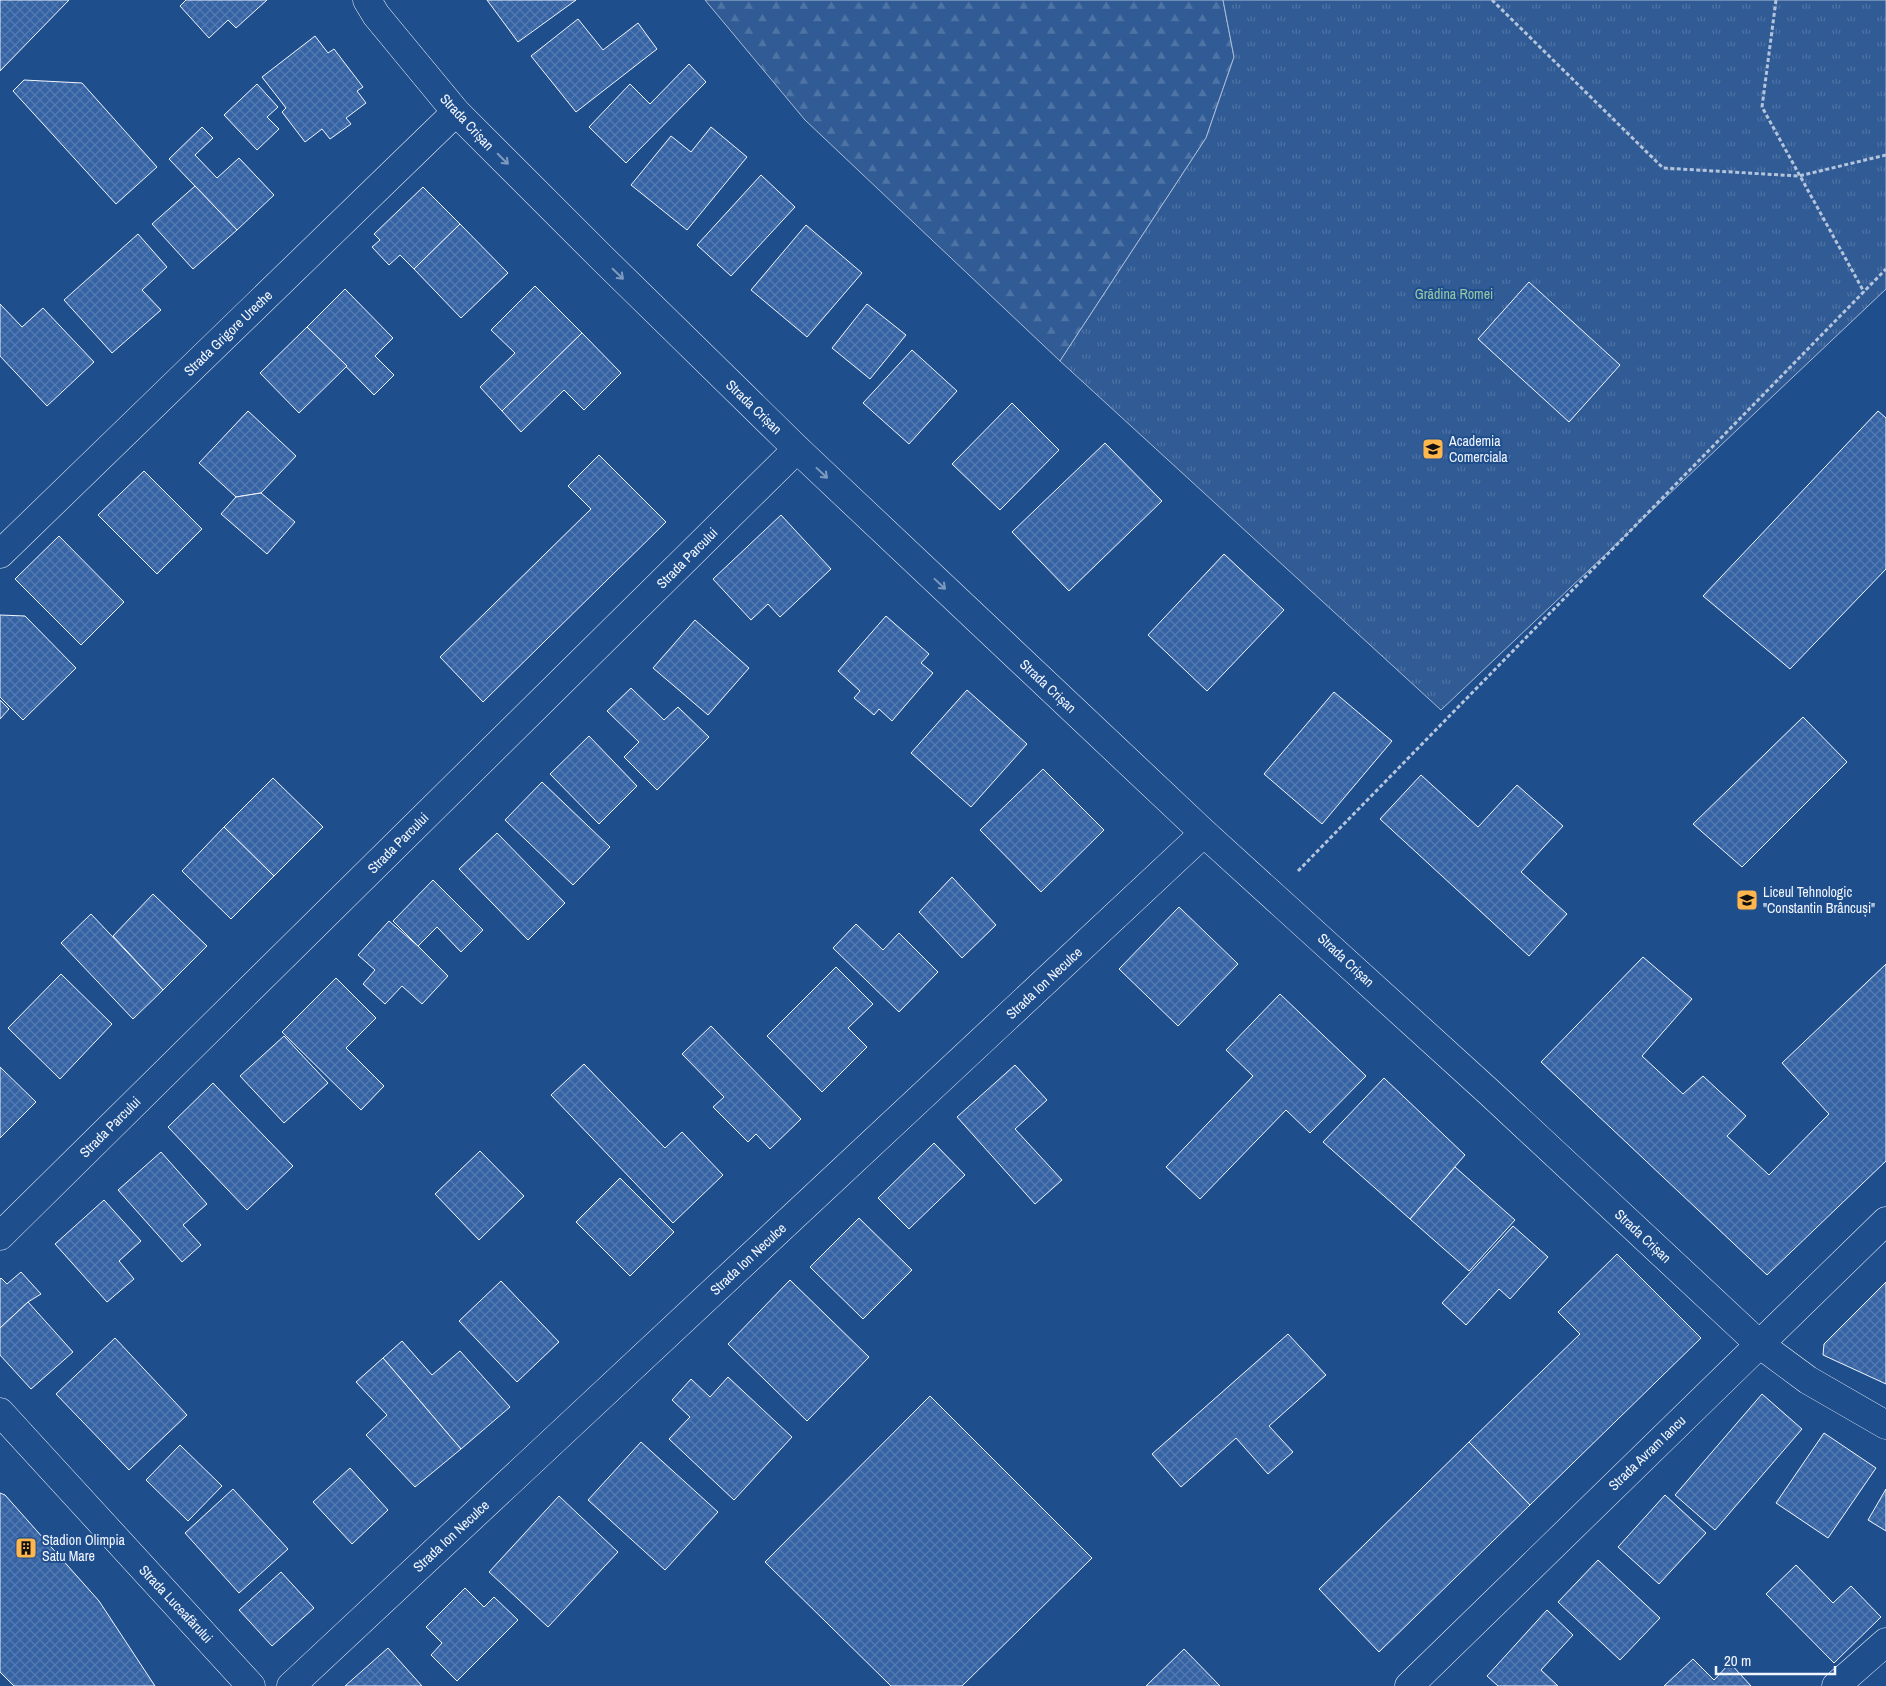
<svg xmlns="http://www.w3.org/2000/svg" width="1886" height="1686" font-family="'Archivo Narrow',sans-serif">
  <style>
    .forest { fill: url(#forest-firs); stroke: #a8bbd7 }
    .park { fill: url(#park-tufts); stroke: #a8bbd7 }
    .building { fill: url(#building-cross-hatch); stroke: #f2f6ff }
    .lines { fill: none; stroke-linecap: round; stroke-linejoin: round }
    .minor-casing { stroke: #f2f6ff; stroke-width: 29 }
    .path { stroke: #b3c4dc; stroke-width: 3; stroke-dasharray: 4 2.5; stroke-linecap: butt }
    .minor { stroke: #1f4e8c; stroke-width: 28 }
    .oneway { stroke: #7e9ac0 }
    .labels { text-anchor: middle; stroke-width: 4; stroke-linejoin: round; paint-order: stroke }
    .street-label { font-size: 14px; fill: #f2f6ff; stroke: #1f4e8c }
    .park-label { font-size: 14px; fill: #97c8a6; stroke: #1f4e8c }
    .poi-label { font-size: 14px; fill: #f2f6ff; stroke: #1f4e8c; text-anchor: start }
  </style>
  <defs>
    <pattern id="forest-firs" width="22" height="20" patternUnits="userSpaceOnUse" patternTransform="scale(1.25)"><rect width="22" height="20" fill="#305b95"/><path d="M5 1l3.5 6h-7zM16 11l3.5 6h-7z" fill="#4e73a5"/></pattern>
    <pattern id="park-tufts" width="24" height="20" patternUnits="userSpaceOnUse" patternTransform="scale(1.25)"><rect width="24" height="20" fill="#305b95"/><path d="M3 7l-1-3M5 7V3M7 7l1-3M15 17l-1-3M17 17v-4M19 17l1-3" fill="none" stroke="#4e73a5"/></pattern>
    <pattern id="building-cross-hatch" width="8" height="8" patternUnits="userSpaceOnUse" patternTransform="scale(1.25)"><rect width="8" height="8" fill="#3563a3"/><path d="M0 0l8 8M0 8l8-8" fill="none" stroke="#537ab1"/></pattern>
  </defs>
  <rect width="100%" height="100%" fill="#1f4e8c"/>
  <polygon class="forest" points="705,0 1223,0 1234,57 1206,138 1060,361 805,120"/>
  <polygon class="park" points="1223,0 1886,0 1886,289 1441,710 1060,361 1206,138 1234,57"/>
  <g class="building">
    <polygon points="0,0 69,0 0,71"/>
    <polygon points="186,0 267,0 236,28 228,20 209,38 180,6"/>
    <polygon points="487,0 576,0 518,42"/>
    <polygon points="578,19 603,50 638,23 657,49 576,112 531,56"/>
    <polygon points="315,36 328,53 334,49 363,87 357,91 366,103 346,118 351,124 330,139 322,129 305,142 282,112 286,108 262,77"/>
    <polygon points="689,64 706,82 626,163 589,127 630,84 650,104"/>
    <polygon points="24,80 82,83 157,167 116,204 13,91"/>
    <polygon points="257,84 278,107 267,117 279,129 257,150 224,115"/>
    <polygon points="202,127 213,138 195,155 217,178 239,158 274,195 237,230 169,159"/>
    <polygon points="711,127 747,157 687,230 631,185 671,136 691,152"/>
    <polygon points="761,175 795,207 731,276 697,245"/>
    <polygon points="195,186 237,230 193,269 152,224"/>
    <polygon points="423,187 460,224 414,269 400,255 389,265 372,247 380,240 374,234"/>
    <polygon points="460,224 508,273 461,318 414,269"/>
    <polygon points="806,225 862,273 807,337 751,290"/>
    <polygon points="138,234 167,267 142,290 161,310 112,353 64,300"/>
    <polygon points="1529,282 1620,365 1569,422 1478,339"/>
    <polygon points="535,286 582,333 502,411 480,387 515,353 491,330"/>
    <polygon points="345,289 393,338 375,356 394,375 374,395 307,327"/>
    <polygon points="0,304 22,327 43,308 94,362 47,406 0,356"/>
    <polygon points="867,304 906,335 870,379 832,348"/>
    <polygon points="307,327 347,366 299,413 260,373"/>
    <polygon points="582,333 621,373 584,410 564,390 521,432 502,411"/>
    <polygon points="912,350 957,391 909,444 863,403"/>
    <polygon points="1012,403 1059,450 1000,510 952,464"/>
    <polygon points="248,411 296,456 261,493 236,497 199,463"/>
    <polygon points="1878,411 1886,418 1886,569 1790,669 1703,596"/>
    <polygon points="1105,443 1162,501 1069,591 1012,532"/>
    <polygon points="599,455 666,522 483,702 440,657 591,509 568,486"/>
    <polygon points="144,471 202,529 157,574 98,515"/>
    <polygon points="261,493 295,522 267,554 221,514 236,497"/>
    <polygon points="781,515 831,569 780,617 768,604 751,620 713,579"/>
    <polygon points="59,536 124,602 81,645 15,579"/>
    <polygon points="1224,554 1284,610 1207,691 1148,635"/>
    <polygon points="0,615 25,616 76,668 23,720 0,697"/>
    <polygon points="886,616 929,654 921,663 933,673 892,721 879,709 874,715 854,698 860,691 838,671"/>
    <polygon points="695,620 749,668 708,715 653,668"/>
    <polygon points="631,688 664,720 678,707 709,737 657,790 624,757 639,742 607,711"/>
    <polygon points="967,690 1027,744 971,807 911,753"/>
    <polygon points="1334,692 1392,741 1322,824 1264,774"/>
    <polygon points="0,700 9,709 0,719"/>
    <polygon points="1803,717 1847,762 1742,867 1693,824"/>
    <polygon points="589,736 637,786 599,824 550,774"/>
    <polygon points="1043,769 1104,830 1041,892 980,830"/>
    <polygon points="1421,775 1478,827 1517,785 1563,826 1521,872 1567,914 1529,956 1380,819"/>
    <polygon points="273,778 323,827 274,876 224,827"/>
    <polygon points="542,782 610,847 573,885 505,820"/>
    <polygon points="224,827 274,876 231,919 182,871"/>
    <polygon points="497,833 565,903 528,940 459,869"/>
    <polygon points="952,877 996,925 962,958 919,912"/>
    <polygon points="433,880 483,930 461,952 437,927 418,946 393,921"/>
    <polygon points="153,894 207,946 163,990 113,936"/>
    <polygon points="1179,907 1238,964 1178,1026 1119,969"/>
    <polygon points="91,914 163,990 133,1019 61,943"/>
    <polygon points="389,921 418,946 448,976 422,1004 402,986 385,1004 363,984 375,970 358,955"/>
    <polygon points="856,924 883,950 899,933 938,972 899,1012 833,948"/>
    <polygon points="1643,957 1692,999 1642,1056 1683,1094 1703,1076 1746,1116 1727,1136 1769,1175 1829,1114 1782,1063 1886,964 1886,1161 1767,1275 1541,1062"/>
    <polygon points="836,967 873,1004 848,1028 867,1047 822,1092 767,1036"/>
    <polygon points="61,974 112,1024 60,1079 8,1028"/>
    <polygon points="336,978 376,1018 346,1048 384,1086 361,1110 282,1032"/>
    <polygon points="1280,994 1366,1076 1310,1133 1286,1110 1200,1199 1166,1167 1253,1076 1226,1050"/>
    <polygon points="711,1026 801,1119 770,1149 756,1134 748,1142 713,1107 724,1097 682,1054"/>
    <polygon points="284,1036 328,1083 284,1123 240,1076"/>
    <polygon points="584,1064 665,1148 682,1132 723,1175 673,1223 551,1095"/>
    <polygon points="1015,1065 1047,1100 1015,1129 1062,1180 1035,1204 957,1117"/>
    <polygon points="0,1067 36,1102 0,1138"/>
    <polygon points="1384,1078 1465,1155 1410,1219 1323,1142"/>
    <polygon points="213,1083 293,1166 247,1210 168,1127"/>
    <polygon points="934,1143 965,1175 909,1229 878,1198"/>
    <polygon points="480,1151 524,1196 479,1240 435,1194"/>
    <polygon points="161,1152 207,1204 183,1225 201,1245 182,1262 118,1190"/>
    <polygon points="1455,1167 1515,1220 1469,1271 1410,1219"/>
    <polygon points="620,1178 674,1232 630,1276 576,1222"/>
    <polygon points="104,1200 141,1241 119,1261 134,1279 107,1302 55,1244"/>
    <polygon points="859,1218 912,1270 863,1319 810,1267"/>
    <polygon points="1513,1226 1548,1257 1510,1299 1499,1289 1466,1325 1442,1303"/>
    <polygon points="1617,1254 1701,1338 1530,1505 1469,1442 1580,1334 1558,1312"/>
    <polygon points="21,1272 41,1294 28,1302 0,1328 0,1279 1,1278 7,1284"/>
    <polygon points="790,1280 869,1357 807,1421 728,1344"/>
    <polygon points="501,1281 559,1342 517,1382 459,1321"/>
    <polygon points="1886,1282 1886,1384 1823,1355 1824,1344"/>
    <polygon points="28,1302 73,1352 31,1389 0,1355 0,1328"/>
    <polygon points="1288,1334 1326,1375 1269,1426 1293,1452 1268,1474 1236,1438 1181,1487 1152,1454"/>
    <polygon points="115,1338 187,1415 129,1470 56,1394"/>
    <polygon points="402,1341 432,1375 460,1351 510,1407 461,1449 383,1358"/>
    <polygon points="383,1358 461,1449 415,1487 366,1435 387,1415 356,1382"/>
    <polygon points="728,1377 792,1437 734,1500 669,1439 690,1417 672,1400 691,1379 710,1397"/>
    <polygon points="1762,1394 1802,1429 1715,1530 1675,1495"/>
    <polygon points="930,1396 1092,1558 962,1686 891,1686 765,1562"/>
    <polygon points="1824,1433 1876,1468 1828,1538 1776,1503"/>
    <polygon points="641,1442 718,1512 665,1570 588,1500"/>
    <polygon points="1469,1442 1530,1505 1379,1652 1319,1589"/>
    <polygon points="180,1445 222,1486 188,1521 146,1480"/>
    <polygon points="350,1468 388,1510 352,1544 313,1502"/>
    <polygon points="233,1489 288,1549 239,1593 185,1533"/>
    <polygon points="1886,1489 1886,1531 1868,1520"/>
    <polygon points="0,1493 5,1495 99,1601 155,1686 14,1686 0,1672"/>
    <polygon points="1665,1495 1706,1533 1659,1584 1618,1547"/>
    <polygon points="559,1496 618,1552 548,1627 489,1572"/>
    <polygon points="1598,1560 1660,1618 1620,1660 1558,1602"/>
    <polygon points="1796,1565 1833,1603 1851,1586 1881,1617 1834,1663 1766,1594"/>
    <polygon points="281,1572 314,1608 272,1646 239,1610"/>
    <polygon points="465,1588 484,1607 494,1597 518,1620 457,1681 431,1655 442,1643 426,1627"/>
    <polygon points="1547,1610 1573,1635 1541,1670 1558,1686 1498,1686 1487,1676"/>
    <polygon points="388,1648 422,1686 345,1686"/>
    <polygon points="1184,1649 1220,1686 1146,1686"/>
    <polygon points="1693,1659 1714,1680 1730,1663 1751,1686 1664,1686"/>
  </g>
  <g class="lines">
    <g class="minor-casing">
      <g id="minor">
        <polyline points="367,0 376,15 456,112 600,256 797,449 1204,833 1490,1093 1758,1343 1808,1380 1886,1425"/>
        <polyline points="0,554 456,112"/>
        <polyline points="0,1236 797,449"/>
        <polyline points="0,1412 251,1686"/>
        <polyline points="291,1686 1204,833"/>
        <polyline points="1409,1686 1886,1221"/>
        <polyline points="1836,1686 1886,1642"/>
      </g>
    </g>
    <g class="path">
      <polyline points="1492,0 1663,168 1799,176 1886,155"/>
      <polyline points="1776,0 1762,107 1864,292"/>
      <polyline points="1298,871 1886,269"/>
    </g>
    <use href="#minor" class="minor"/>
  </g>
  <defs><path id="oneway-shaft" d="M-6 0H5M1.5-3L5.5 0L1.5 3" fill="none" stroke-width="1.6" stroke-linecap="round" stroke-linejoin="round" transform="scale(1.25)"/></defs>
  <g class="oneway">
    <use href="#oneway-shaft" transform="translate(503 159) rotate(45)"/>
    <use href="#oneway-shaft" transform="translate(618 274) rotate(44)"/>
    <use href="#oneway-shaft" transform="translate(822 473) rotate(43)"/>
    <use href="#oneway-shaft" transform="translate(940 584) rotate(43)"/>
  </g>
  <defs>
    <g id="university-square" transform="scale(1.125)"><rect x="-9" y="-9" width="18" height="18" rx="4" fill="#ffb74d" stroke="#1f4e8c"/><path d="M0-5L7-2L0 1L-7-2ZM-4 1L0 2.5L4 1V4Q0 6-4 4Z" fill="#111"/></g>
    <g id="school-square" transform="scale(1.125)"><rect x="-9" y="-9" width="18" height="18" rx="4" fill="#ffb74d" stroke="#1f4e8c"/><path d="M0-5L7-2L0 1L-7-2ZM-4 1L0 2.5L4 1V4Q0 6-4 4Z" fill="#111"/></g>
    <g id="building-square" transform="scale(1.125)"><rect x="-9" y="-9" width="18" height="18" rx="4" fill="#ffb74d" stroke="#1f4e8c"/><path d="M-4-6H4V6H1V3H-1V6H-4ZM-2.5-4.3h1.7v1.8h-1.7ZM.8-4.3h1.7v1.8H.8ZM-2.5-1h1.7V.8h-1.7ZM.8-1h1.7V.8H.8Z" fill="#111"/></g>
  </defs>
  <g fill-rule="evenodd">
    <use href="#university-square" x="1433" y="449"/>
    <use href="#school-square" x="1747" y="900"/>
    <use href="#building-square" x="26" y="1548"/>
  </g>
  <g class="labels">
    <g class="street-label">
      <text transform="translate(467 122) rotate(47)" y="5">Strada Crișan</text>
      <text transform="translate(228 333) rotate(-44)" y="5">Strada Grigore Ureche</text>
      <text transform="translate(754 407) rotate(44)" y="5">Strada Crișan</text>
      <text transform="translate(687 558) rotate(-45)" y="5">Strada Parcului</text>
      <text transform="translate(1048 686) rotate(43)" y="5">Strada Crișan</text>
      <text transform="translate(398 843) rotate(-45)" y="5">Strada Parcului</text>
      <text transform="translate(1346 960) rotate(43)" y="5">Strada Crișan</text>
      <text transform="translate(1044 983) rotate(-43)" y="5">Strada Ion Neculce</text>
      <text transform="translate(110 1127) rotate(-45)" y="5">Strada Parcului</text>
      <text transform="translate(1643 1236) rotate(43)" y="5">Strada Crișan</text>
      <text transform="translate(748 1259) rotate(-43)" y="5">Strada Ion Neculce</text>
      <text transform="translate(1647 1453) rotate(-44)" y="5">Strada Avram Iancu</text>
      <text transform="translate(451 1536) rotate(-43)" y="5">Strada Ion Neculce</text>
      <text transform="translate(176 1604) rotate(47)" y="5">Strada Luceafărului</text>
    </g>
    <g class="park-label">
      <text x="1454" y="299">Grădina Romei</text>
    </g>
    <g class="poi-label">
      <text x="1449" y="446">Academia<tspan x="1449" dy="16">Comerciala</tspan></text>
      <text x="1763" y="897">Liceul Tehnologic<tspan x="1763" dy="16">"Constantin Brâncuși"</tspan></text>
      <text x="42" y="1545">Stadion Olimpia<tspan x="42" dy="16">Satu Mare</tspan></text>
    </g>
  </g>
  <path d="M1716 1666v8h119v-8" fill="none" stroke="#f2f6ff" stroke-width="2.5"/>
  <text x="1724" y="1666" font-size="15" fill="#f2f6ff" stroke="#1f4e8c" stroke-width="4" paint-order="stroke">20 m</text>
</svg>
